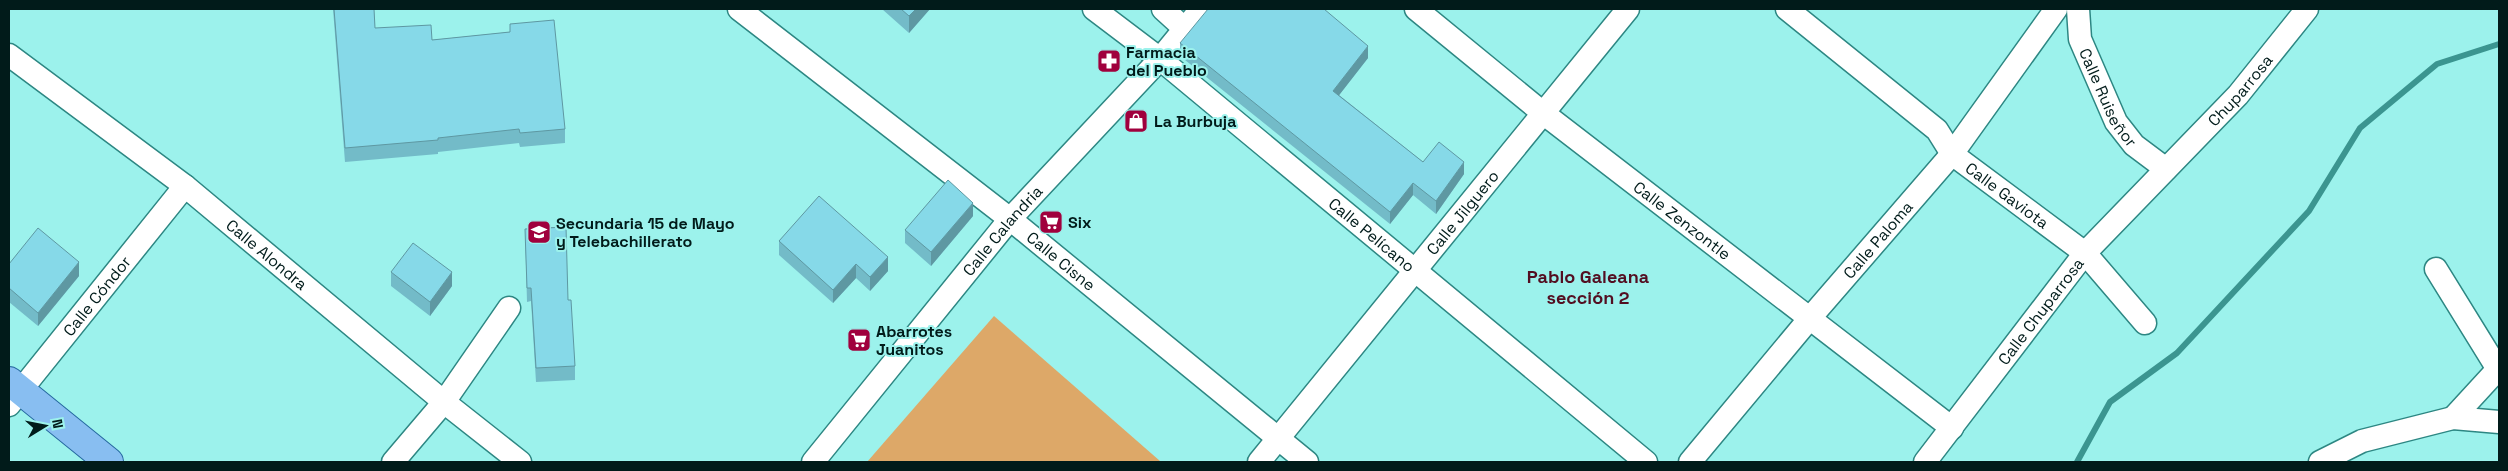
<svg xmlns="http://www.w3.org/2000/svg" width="2508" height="471" font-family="'Space Grotesk',sans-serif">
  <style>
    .pitch { fill: #dda868 }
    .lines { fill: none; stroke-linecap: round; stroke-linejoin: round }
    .stream { stroke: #3b9590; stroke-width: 6 }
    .minor-casing { stroke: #2d8783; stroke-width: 25 }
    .major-casing { stroke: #25689f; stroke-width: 30 }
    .minor { stroke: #fff; stroke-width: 22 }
    .major { stroke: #88bef1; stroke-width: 28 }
    .wall { fill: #73bbc8 }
    .shaded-wall { fill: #5e98a2 }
    .building { fill: #86d9e8; stroke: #5e98a2 }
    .labels { text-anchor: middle; stroke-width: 4; stroke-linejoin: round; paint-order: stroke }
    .poi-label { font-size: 16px; font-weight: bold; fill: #011b1a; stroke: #9cf2ec; text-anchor: start }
    .street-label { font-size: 16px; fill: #011b1a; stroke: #9cf2ec }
    .neighbourhood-label { font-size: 18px; font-weight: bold; fill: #530e21; stroke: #9cf2ec }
  </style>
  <rect width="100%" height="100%" fill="#9cf2ec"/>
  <polygon class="pitch" points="994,316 1160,461 1159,462 867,462"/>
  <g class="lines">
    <polyline class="stream" points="2077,462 2110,402 2177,353 2309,211 2360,128 2437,64 2499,44"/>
    <g class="minor-casing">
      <g id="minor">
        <path id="s1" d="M 739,9 L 1010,219 L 1307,462"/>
        <path id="s2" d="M 1094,9 L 1160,59 L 1646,462"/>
        <polyline points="1163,9 1185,29"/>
        <path id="s3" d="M 1416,9 L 1543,113 L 1952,428"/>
        <path id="s4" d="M 1787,9 L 1937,130 L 1952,154 L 2085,253 L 2145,323"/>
        <path id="s5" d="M 2078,9 L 2080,39 L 2116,122 L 2134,145 L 2166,169"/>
        <path id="s6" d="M 9,55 L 185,186 L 444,402 L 520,462"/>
        <polyline points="2436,269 2499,371"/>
        <path id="s7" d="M 9,405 L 185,186"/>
        <polyline points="2453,418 2498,369"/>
        <polyline points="393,462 444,402 509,308"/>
        <path id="s8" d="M 813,462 L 1010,219 L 1160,59 L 1201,9"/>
        <path id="s9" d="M 1259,462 L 1628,9"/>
        <path id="s10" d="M 1690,462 L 1810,318 L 1952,154 L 2056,9"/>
        <path id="s11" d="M 1925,462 L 2085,253 L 2238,95 L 2307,9"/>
        <polyline points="2320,462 2362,441 2453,418 2499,422"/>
      </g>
    </g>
    <g class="major-casing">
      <polyline id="major" points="9,381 109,462"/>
    </g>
    <use href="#minor" class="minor"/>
    <use href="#major" class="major"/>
  </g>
  <g class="wall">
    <polygon points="333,9 374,9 375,28 432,40 510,32 510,24 565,129 565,143 520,147 519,143 438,152 438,154 345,162"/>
    <polygon points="882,9 930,9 909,33"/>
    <polygon points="1180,43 1368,58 1339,95 1423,162 1464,174 1436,214 1413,195 1390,224 1180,56"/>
    <polygon points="973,216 931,266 905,243 905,230"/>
    <polygon points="525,229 568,300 575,366 575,380 536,382 531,301 527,302"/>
    <polygon points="779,241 888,271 870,291 856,278 833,303 779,255"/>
    <polygon points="9,264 79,276 38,326 9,302"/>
    <polygon points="391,272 452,286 430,316 391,286"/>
  </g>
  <g class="shaded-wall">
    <polygon points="916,9 930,9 909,33 909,16"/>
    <polygon points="1368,46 1368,58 1333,103 1333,91"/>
    <polygon points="1464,162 1464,174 1436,214 1436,201"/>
    <polygon points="1413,183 1413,195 1390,224 1390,212"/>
    <polygon points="973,203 973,216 931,266 931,252"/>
    <polygon points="888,257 888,271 870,291 870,277"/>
    <polygon points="79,262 79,276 38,326 38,313"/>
    <polygon points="856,264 856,278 833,303 833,290"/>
    <polygon points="452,272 452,286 430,316 430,302"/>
  </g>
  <g class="building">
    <polygon points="334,9 374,9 375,28 431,25 432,40 510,32 510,24 554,20 565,129 520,133 519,129 438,138 438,140 345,148"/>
    <polygon points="901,9 916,9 909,16"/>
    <polygon points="1208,9 1324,9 1368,46 1333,91 1423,162 1439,142 1464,162 1436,201 1413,183 1390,212 1180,43"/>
    <polygon points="948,180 973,203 931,252 905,230"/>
    <polygon points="819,196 888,257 870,277 856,264 833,290 779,241"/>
    <polygon points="566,227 568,300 571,300 575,366 536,368 531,288 527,288 525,229"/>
    <polygon points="38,228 79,262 38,313 9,288 9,264"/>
    <polygon points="413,243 452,272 430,302 391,272"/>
  </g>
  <defs>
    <g id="pharmacy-square" transform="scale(1.25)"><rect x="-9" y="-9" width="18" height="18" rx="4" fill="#a0003d" stroke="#9cf2ec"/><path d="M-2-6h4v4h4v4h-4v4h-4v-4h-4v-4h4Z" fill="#fff"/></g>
    <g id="shop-square" transform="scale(1.25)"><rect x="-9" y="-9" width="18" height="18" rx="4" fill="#a0003d" stroke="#9cf2ec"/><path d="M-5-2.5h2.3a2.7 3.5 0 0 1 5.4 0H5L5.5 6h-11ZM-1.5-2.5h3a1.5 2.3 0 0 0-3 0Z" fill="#fff"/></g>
    <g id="supermarket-square" transform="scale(1.25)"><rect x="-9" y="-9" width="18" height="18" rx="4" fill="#a0003d" stroke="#9cf2ec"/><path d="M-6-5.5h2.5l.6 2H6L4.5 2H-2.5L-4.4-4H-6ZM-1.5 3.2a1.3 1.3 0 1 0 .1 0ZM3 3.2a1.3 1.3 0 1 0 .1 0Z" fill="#fff"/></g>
    <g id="school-square" transform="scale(1.25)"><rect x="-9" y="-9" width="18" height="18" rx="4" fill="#a0003d" stroke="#9cf2ec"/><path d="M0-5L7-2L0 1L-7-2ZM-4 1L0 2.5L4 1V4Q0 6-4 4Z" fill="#fff"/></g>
  </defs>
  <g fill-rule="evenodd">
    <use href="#pharmacy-square" x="1109" y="61"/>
    <use href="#shop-square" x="1136" y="121"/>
    <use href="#supermarket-square" x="1051" y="222"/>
    <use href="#school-square" x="539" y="232"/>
    <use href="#supermarket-square" x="859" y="340"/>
  </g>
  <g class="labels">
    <g class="poi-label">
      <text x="1126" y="58">Farmacia<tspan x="1126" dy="18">del Pueblo</tspan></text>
      <text x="1154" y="127">La Burbuja</text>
      <text x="1068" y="228">Six</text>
      <text x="556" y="229">Secundaria 15 de Mayo<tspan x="556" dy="18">y Telebachillerato</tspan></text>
      <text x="876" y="337">Abarrotes<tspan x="876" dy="18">Juanitos</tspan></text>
    </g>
    <g class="street-label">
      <text dy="6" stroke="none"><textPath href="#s11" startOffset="488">Chuparrosa</textPath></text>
      <text dy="6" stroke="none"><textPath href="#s5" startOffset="95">Calle Ruiseñor</textPath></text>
      <text dy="6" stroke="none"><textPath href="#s4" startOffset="290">Calle Gaviota</textPath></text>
      <text dy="6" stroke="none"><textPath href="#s9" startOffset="322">Calle Jilguero</textPath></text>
      <text dy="6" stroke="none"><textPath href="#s3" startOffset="340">Calle Zenzontle</textPath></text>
      <text dy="6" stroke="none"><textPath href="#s8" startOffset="299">Calle Calandria</textPath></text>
      <text dy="6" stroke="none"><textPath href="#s2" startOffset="358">Calle Pelícano</textPath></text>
      <text dy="6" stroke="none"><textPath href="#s10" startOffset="291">Calle Paloma</textPath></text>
      <text dy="6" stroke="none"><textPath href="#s6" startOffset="326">Calle Alondra</textPath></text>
      <text dy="6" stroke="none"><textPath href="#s1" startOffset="409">Calle Cisne</textPath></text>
      <text dy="6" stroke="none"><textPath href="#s7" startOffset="140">Calle Cóndor</textPath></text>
      <text dy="6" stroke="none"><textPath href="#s11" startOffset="190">Calle Chuparrosa</textPath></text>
    </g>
    <g class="neighbourhood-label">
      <text x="1588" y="283">Pablo Galeana<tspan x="1588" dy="21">sección 2</tspan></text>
    </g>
  </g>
  <rect width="2508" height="471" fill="none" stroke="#011b1a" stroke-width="20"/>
  <g transform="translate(45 426) rotate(80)" stroke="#9cf2ec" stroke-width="4" paint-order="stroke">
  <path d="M0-4L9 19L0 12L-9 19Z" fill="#011b1a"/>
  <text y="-8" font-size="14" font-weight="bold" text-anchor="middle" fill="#011b1a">N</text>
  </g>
</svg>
